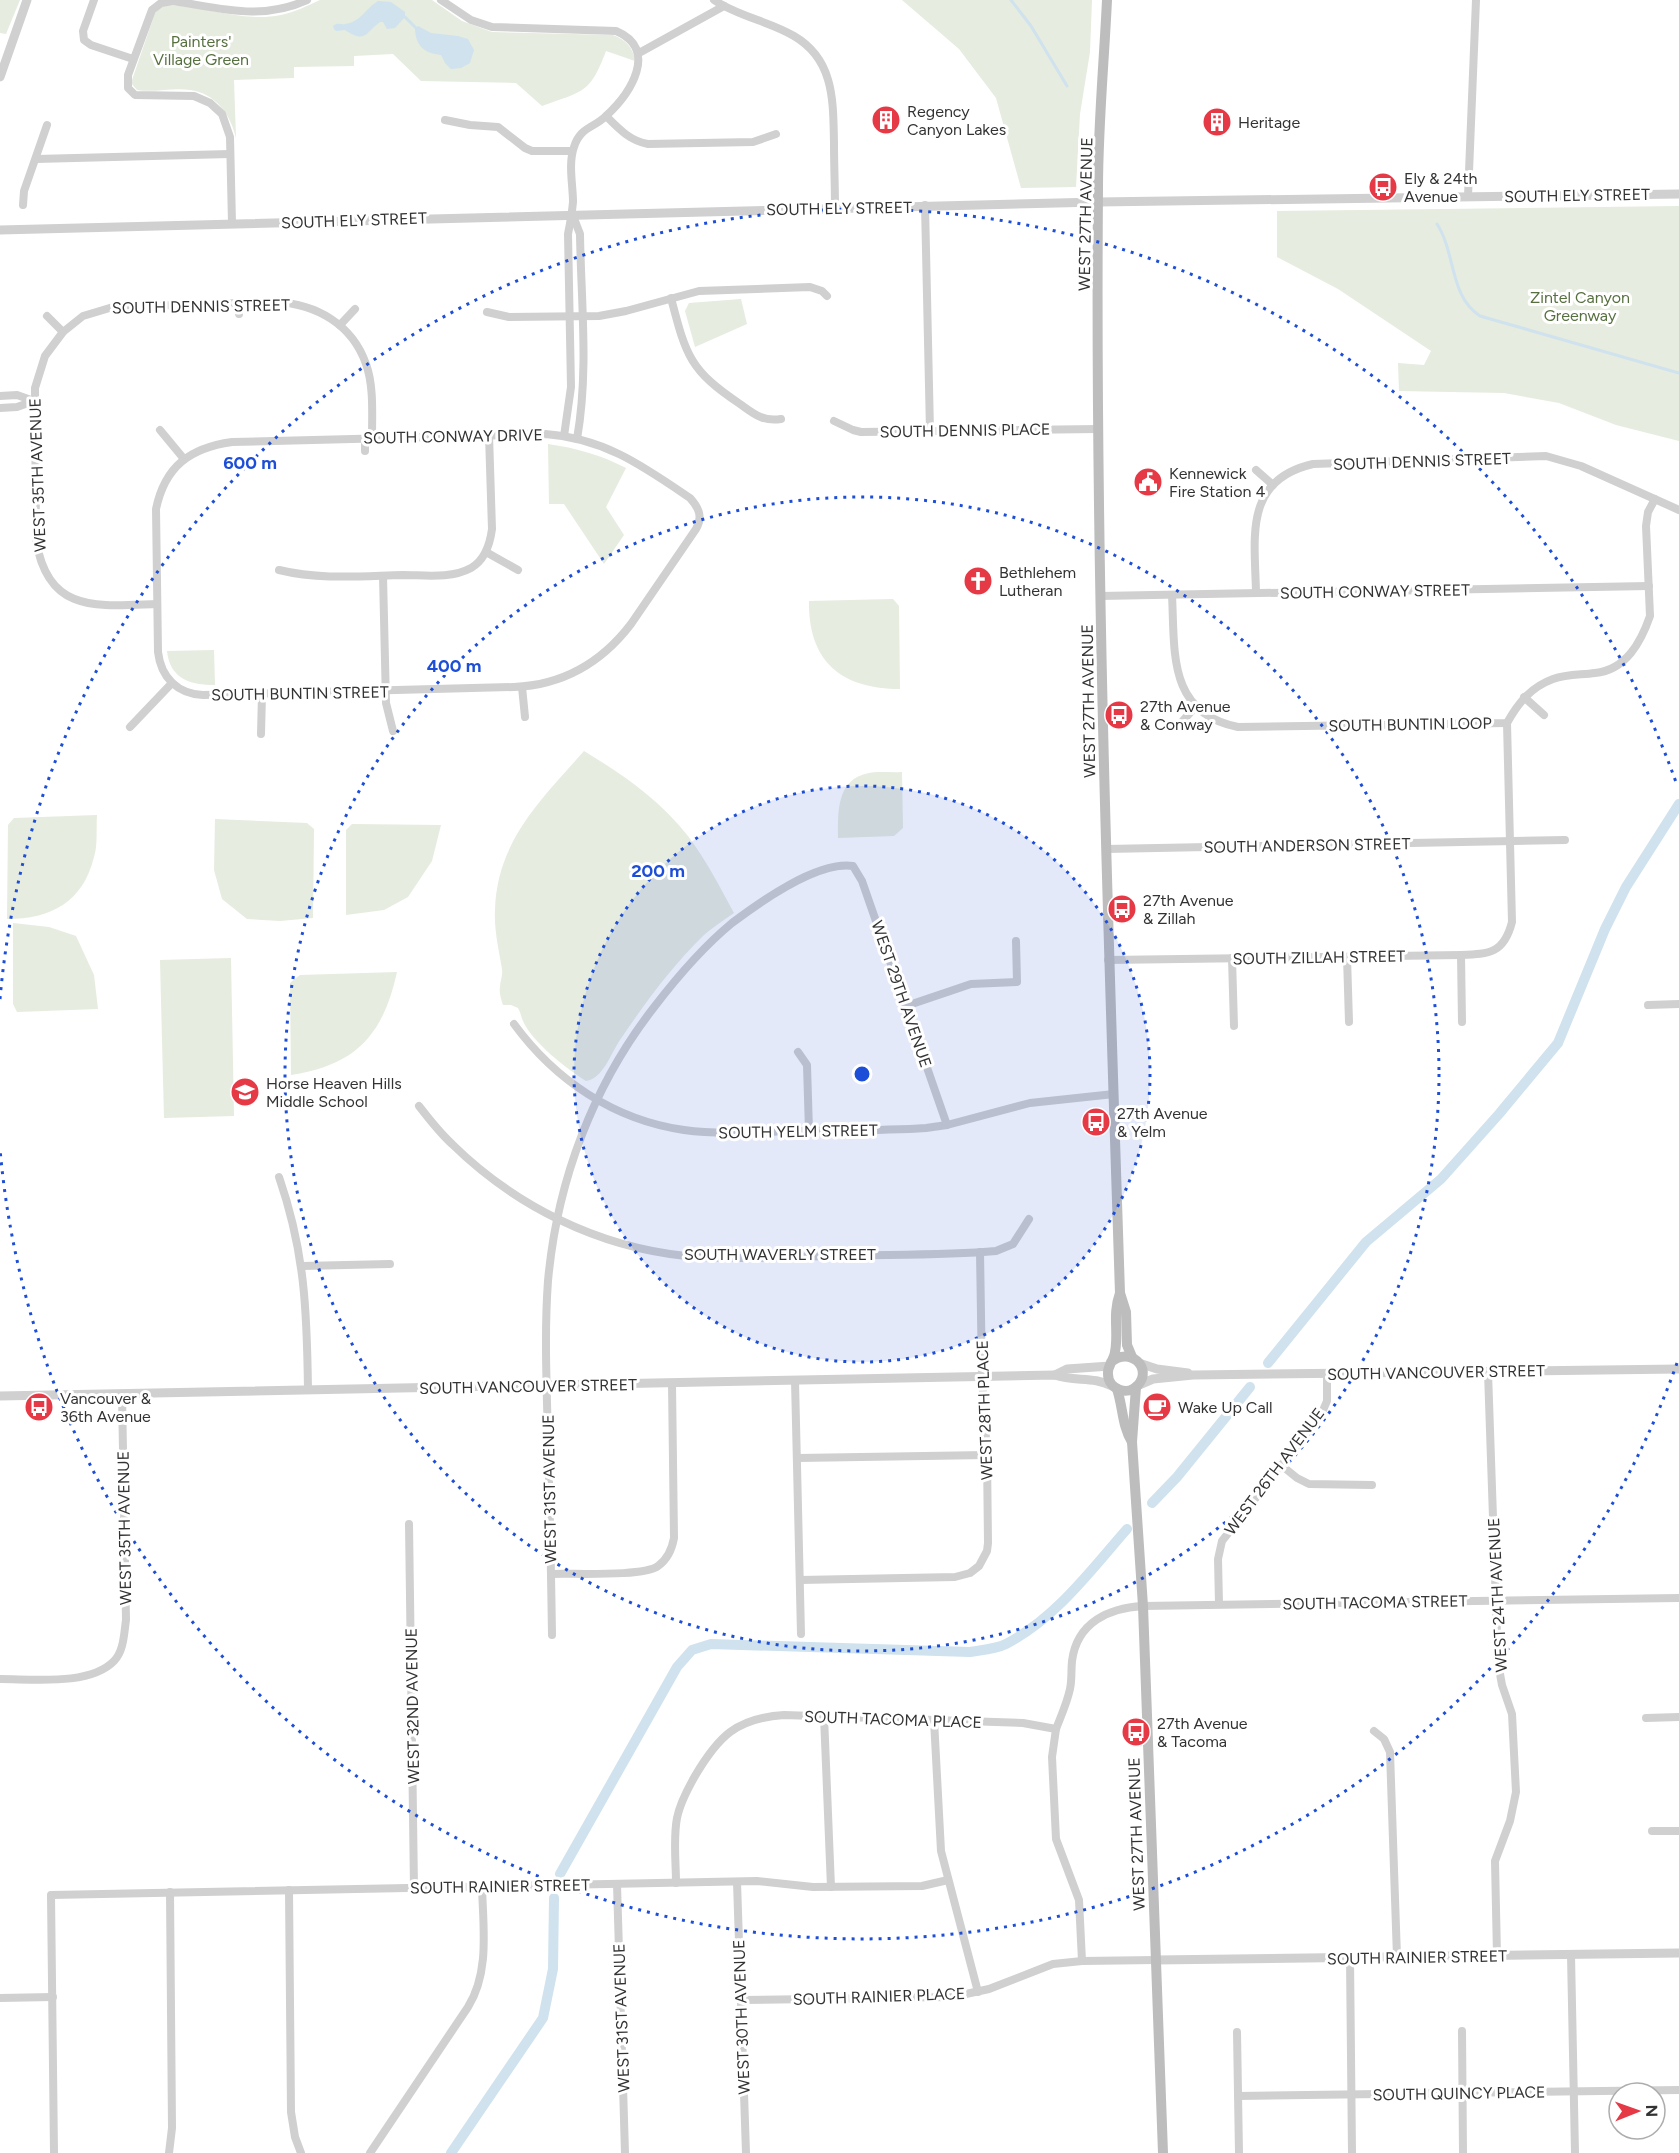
<svg xmlns="http://www.w3.org/2000/svg" width="1679" height="2153" font-family="Figtree,sans-serif">
  <style>
    .green { fill: #e6ecdf }
    .water { fill: #cfe2ee }
    .lines { fill: none; stroke-linecap: round; stroke-linejoin: round }
    .stream { stroke: #cfe2ee; stroke-width: 3 }
    .canal { stroke: #cfe2ee; stroke-width: 10 }
    .minor { stroke: #d0d0d0; stroke-width: 8 }
    .tertiary { stroke: #d0d0d0; stroke-width: 9 }
    .secondary { stroke: #bdbdbd; stroke-width: 10 }
    .ring { fill: none; stroke: #1d4ed8; stroke-width: 3; stroke-dasharray: 3 6 }
    .labels { text-anchor: middle; stroke-width: 6; stroke-linejoin: round; paint-order: stroke }
    .park-label { font-size: 16px; fill: #56703f; stroke: #fff }
    .poi-label { font-size: 16px; fill: #333; stroke: #fff; text-anchor: start }
    .street-label { font-size: 16px; fill: #333; stroke: #fff }
    .centre { fill: #1d4ed8; stroke: #fff; stroke-width: 3 }
    .ring-label { font-size: 18px; text-anchor: middle; font-weight: bold; fill: #1d4ed8; stroke: #fff; stroke-width: 6; stroke-linejoin: round; paint-order: stroke }
  </style>
  <rect width="100%" height="100%" fill="#fff"/>
  <g class="green">
    <polygon points="0,0 20,0 6,34 0,33"/>
    <path d="M 320,0 L 432,0 L 462,21 L 492,32 L 613,35 C 626,40 633,47 635,61 L 606,51 C 590,94 583,91 542,106 L 516,83 L 421,81 L 393,54 L 354,56 L 354,66 L 294,67 L 294,78 L 234,80 L 236,138 C 231,115 215,93 190,90 C 173,87 155,93 137,90 L 131,83 L 155,13 L 160,8 L 165,5 C 204,5 242,23 281,15 C 295,12 307,6 320,0 Z"/>
    <polygon points="902,0 1092,0 1090,52 1080,114 1076,187 1021,188 996,98 959,49"/>
    <polygon points="1679,206 1679,441 1616,425 1559,403 1504,393 1399,391 1398,363 1424,365 1431,351 1338,289 1277,257 1277,211"/>
    <polygon points="741,299 747,324 695,347 685,311 689,303"/>
    <path d="M 548,444 C 576,448 601,455 626,468 L 606,507 L 624,535 L 604,564 L 564,504 L 549,504 Z"/>
    <path d="M 893,599 L 899,606 L 900,689 C 842,689 808,662 809,601 Z"/>
    <path d="M 214,650 L 215,685 C 190,685 170,679 167,651 Z"/>
    <path d="M 584,751 C 622,774 660,800 688,836 C 706,860 720,887 734,913 C 724,920 713,927 704,935 C 672,966 645,1003 620,1040 C 611,1053 603,1079 586,1081 C 568,1070 531,1041 523,1021 C 521,1017 521,1013 518,1008 L 511,1005 L 503,1005 C 501,999 499,993 500,987 C 500,981 503,976 502,969 C 499,950 494,931 495,910 C 497,841 541,800 584,751 Z"/>
    <path d="M 902,772 L 903,828 L 894,836 L 838,838 C 838,813 836,779 869,773 C 879,771 891,773 902,772 Z"/>
    <path d="M 97,815 C 96,828 98,845 94,857 C 83,902 51,919 7,919 L 8,825 L 14,818 Z"/>
    <polygon points="215,819 307,823 314,829 313,918 280,921 247,919 222,899 214,870"/>
    <polygon points="352,824 441,825 432,861 408,897 384,910 346,915 346,830"/>
    <polygon points="13,923 49,927 76,936 94,975 98,1009 17,1012 13,1004"/>
    <polygon points="231,958 234,1116 164,1118 160,960"/>
    <path d="M 397,972 C 383,1035 356,1065 291,1075 L 290,983 L 300,975 Z"/>
  </g>
  <g class="water">
    <path d="M 378,1 L 391,2 L 405,12 L 405,17 L 395,28 L 387,29 L 383,22 L 380,22 C 365,33 366,44 345,30 L 336,31 L 334,29 L 333,26 L 336,24 C 339,23 342,25 345,24 C 361,22 366,8 378,1 Z"/>
    <path d="M 418,26 L 431,33 L 458,36 L 468,39 L 474,50 L 470,63 L 461,68 L 451,69 L 445,63 L 441,55 C 425,53 416,47 415,29 Z"/>
  </g>
  <g class="lines">
    <g class="stream">
      <polyline points="1011,0 1031,26 1067,86"/>
      <polyline points="405,17 416,28"/>
      <path d="M 1437,224 C 1456,253 1449,296 1480,316 L 1679,373"/>
    </g>
    <g class="canal">
      <polyline points="1268,1363 1366,1242 1441,1179 1499,1114 1558,1043 1605,929 1626,887 1679,804"/>
      <polyline points="1152,1503 1177,1477 1250,1387"/>
      <path d="M 560,1874 L 677,1667 L 692,1650 L 711,1644 L 970,1652 C 982,1650 996,1649 1006,1644 C 1056,1618 1091,1570 1127,1529"/>
      <polyline points="451,2153 543,2018 553,1969 554,1898"/>
    </g>
    <g class="minor">
      <polyline points="94,0 83,31 84,40 91,45 133,59"/>
      <path d="M 441,0 L 471,20 L 492,27 L 616,31 C 659,49 631,93 606,116 C 594,128 580,127 574,147 C 568,164 573,185 573,202 C 572,213 570,224 568,234 L 571,387 L 564,436"/>
      <path d="M 714,0 C 739,17 769,21 794,36 C 835,60 833,102 834,143 C 834,165 835,186 835,208"/>
      <polyline points="639,53 724,6"/>
      <path d="M 606,116 C 619,129 630,141 648,144 L 753,142 L 776,134"/>
      <polyline points="445,120 470,125 498,127 525,148 532,151 572,151"/>
      <polyline points="36,159 230,154"/>
      <polyline points="1468,196 1476,0"/>
      <polyline points="23,205 24,191 47,125"/>
      <polyline points="925,205 930,431"/>
      <path d="M 573,216 L 580,234 C 581,302 589,371 577,439"/>
      <path d="M 232,223 L 230,137 L 222,114 L 210,103 L 194,96 L 135,95 L 128,88 L 128,75 L 152,10 L 161,3 L 173,1 C 220,8 261,21 307,0"/>
      <path d="M 671,298 C 686,355 689,370 740,404 C 754,414 763,422 781,419"/>
      <polyline points="238,303 239,314"/>
      <polyline points="487,312 509,317 599,316 626,311 699,291 810,287 822,291 827,296"/>
      <polyline points="47,316 63,332"/>
      <polyline points="340,325 355,309"/>
      <polyline points="0,396 17,395 34,401"/>
      <polyline points="0,408 17,407 34,401"/>
      <polyline points="834,421 853,430 861,432 1099,429"/>
      <polyline points="160,430 184,459"/>
      <path d="M 545,434 C 604,438 643,466 690,498 C 699,508 703,517 696,529 L 631,624 C 602,662 563,685 514,687 L 203,695 C 178,694 161,678 158,652 L 156,509 C 165,466 190,448 232,442 Z"/>
      <polyline points="365,438 365,451"/>
      <polyline points="1256,470 1273,485"/>
      <polyline points="486,552 518,570"/>
      <path d="M 279,570 C 320,580 361,576 403,575 C 424,575 451,579 471,568 C 485,560 490,544 492,529 L 489,435"/>
      <polyline points="383,576 386,703 393,731"/>
      <path d="M 1256,593 C 1255,538 1243,480 1313,464 L 1546,456 L 1581,466 L 1679,510"/>
      <path d="M 1172,595 C 1175,651 1167,713 1238,727 L 1507,723 C 1518,703 1531,687 1553,679 C 1567,674 1581,675 1595,673 C 1626,670 1641,642 1650,616 L 1646,526 L 1648,512 L 1655,499"/>
      <polyline points="1100,596 1649,586"/>
      <path d="M 157,604 C 97,606 48,614 36,540 L 35,388 L 45,356 L 63,332 L 83,316 L 113,307 L 276,302 C 316,304 352,324 366,364 C 374,386 372,414 372,438"/>
      <polyline points="522,687 525,717"/>
      <polyline points="1524,697 1544,715"/>
      <polyline points="1181,723 1196,706"/>
      <polyline points="130,727 172,683"/>
      <polyline points="261,734 262,694"/>
      <polyline points="1106,849 1565,840"/>
      <polyline points="1461,955 1462,1022"/>
      <polyline points="1347,957 1349,1022"/>
      <polyline points="1232,958 1234,1026"/>
      <path d="M 1108,960 L 1461,955 C 1490,954 1504,953 1512,922 L 1507,723"/>
      <polyline points="1648,1005 1679,1004"/>
      <polyline points="906,1006 971,984 1017,982 1016,941"/>
      <path d="M 514,1024 C 555,1080 614,1120 684,1130 C 720,1135 757,1132 793,1131 C 837,1130 882,1131 926,1128 L 947,1125 L 1030,1103 L 1114,1094"/>
      <polyline points="798,1052 807,1065 809,1131"/>
      <path d="M 419,1106 C 429,1119 440,1133 452,1144 C 515,1206 598,1247 686,1256 C 732,1260 780,1257 827,1256 C 883,1254 940,1256 996,1251 L 1013,1244 L 1029,1219"/>
      <path d="M 279,1177 C 305,1252 307,1312 308,1390"/>
      <polyline points="302,1266 390,1264"/>
      <polyline points="1488,1372 1498,1663 1502,1685 1512,1714 1516,1792 1510,1821 1495,1861 1497,1956"/>
      <polyline points="795,1381 801,1634"/>
      <polyline points="798,1458 987,1455"/>
      <polyline points="1281,1465 1297,1478 1309,1484 1372,1485"/>
      <polyline points="409,1524 414,1888"/>
      <path d="M 551,1574 C 572,1573 644,1577 658,1566 C 668,1559 672,1549 674,1538 L 672,1384"/>
      <polyline points="800,1580 955,1577 970,1573 979,1566 987,1551 988,1543 987,1455 982,1377 980,1252"/>
      <polyline points="1219,1604 1218,1559 1222,1541 1321,1415 1327,1401 1327,1373"/>
      <path d="M 552,1635 C 551,1571 550,1508 548,1444 C 547,1390 544,1335 548,1281 C 557,1181 593,1085 655,1006 C 678,976 703,947 732,923 C 760,902 817,861 853,866 L 862,881 L 947,1125"/>
      <path d="M 0,1679 C 33,1679 90,1686 114,1661 C 124,1651 124,1633 126,1620 L 122,1394"/>
      <polyline points="824,1716 831,1887"/>
      <polyline points="1646,1718 1679,1717"/>
      <polyline points="934,1720 941,1851 978,1992"/>
      <polyline points="1056,1729 1052,1757 1056,1839 1079,1900 1082,1961"/>
      <polyline points="1374,1731 1384,1739 1390,1752 1397,1957"/>
      <polyline points="1652,1831 1679,1831"/>
      <polyline points="737,1882 746,2153"/>
      <path d="M 676,1883 C 676,1862 673,1839 677,1818 C 680,1803 687,1790 695,1776 C 718,1737 736,1718 784,1715 L 1023,1723 L 1056,1729 C 1061,1716 1067,1703 1070,1689 C 1072,1680 1071,1671 1072,1661 C 1077,1622 1109,1608 1143,1606 L 1679,1598"/>
      <polyline points="617,1884 625,2153"/>
      <polyline points="289,1890 291,2112 295,2137 301,2153"/>
      <polyline points="1571,1955 1575,2153"/>
      <polyline points="1350,1958 1352,2153"/>
      <polyline points="0,1998 53,1997"/>
      <polyline points="741,2000 952,1997 989,1989 1053,1964 1082,1961 1156,1960"/>
      <polyline points="1462,2031 1463,2153"/>
      <polyline points="1237,2032 1239,2153"/>
      <polyline points="1238,2096 1679,2090"/>
      <polyline points="54,2153 51,1895 757,1881 813,1887 922,1886 948,1880"/>
      <polyline points="169,2153 172,2128 170,1892"/>
      <path d="M 370,2153 L 468,2007 C 490,1972 483,1927 482,1886"/>
    </g>
    <g class="tertiary">
      <polyline points="0,77 27,0"/>
      <polyline points="0,230 1098,202 1679,194"/>
      <polyline points="1139,1363 1157,1369 1188,1373"/>
      <polyline points="1055,1375 1067,1369 1110,1366"/>
      <polyline points="1139,1385 1153,1379 1193,1375 1679,1369"/>
      <path d="M 0,1396 L 1055,1375 C 1075,1382 1093,1376 1112,1386"/>
      <polyline points="1156,1960 1679,1953"/>
    </g>
    <g class="secondary">
      <path d="M 1107,0 C 1104,63 1098,126 1098,188 C 1095,556 1108,925 1120,1293 L 1126,1312 L 1127,1345 L 1132,1357"/>
      <path d="M 1111,1362 C 1130,1346 1153,1368 1138,1385 C 1128,1397 1108,1389 1108,1374 C 1107,1366 1114,1360 1115,1352 C 1119,1331 1112,1316 1120,1293"/>
      <polyline points="1136,1387 1132,1442 1143,1606 1163,2153"/>
      <path d="M 1117,1389 C 1123,1407 1122,1426 1132,1442"/>
    </g>
  </g>
  <circle cx="862" cy="1074" r="288" fill="#1d4ed8" fill-opacity=".12"/>
  <g class="ring">
    <circle cx="862" cy="1074" r="288"/>
    <circle cx="862" cy="1074" r="577"/>
    <path d="M1677 1363A865 865 0 0 1 0 1149M0 999A865 865 0 0 1 1677 785"/>
  </g>
  <defs>
    <g id="building-disc" transform="scale(1.5)"><circle r="9.5" fill="#e63946" stroke="#fff"/><path d="M-4-6H4V6H1V3H-1V6H-4ZM-2.5-4.3h1.7v1.8h-1.7ZM.8-4.3h1.7v1.8H.8ZM-2.5-1h1.7V.8h-1.7ZM.8-1h1.7V.8H.8Z" fill="#fff"/></g>
    <g id="bus-disc" transform="scale(1.5)"><circle r="9.5" fill="#e63946" stroke="#fff"/><path d="M-5-6H5V4H4V6H2V4H-2V6H-4V4H-5ZM-3.5-4V0h7V-4ZM-3.5 1.2v1.5H-2V1.2ZM2 1.2v1.5H3.5V1.2Z" fill="#fff"/></g>
    <g id="civic-disc" transform="scale(1.5)"><circle r="9.5" fill="#e63946" stroke="#fff"/><path d="M-.6-6.5H3V-4.5H.6V-3L4-1V1h2V6H-6V1h2V-1L-.6-3ZM-1.2 2.5V6h2.4V2.5Z" fill="#fff"/></g>
    <g id="church-disc" transform="scale(1.5)"><circle r="9.5" fill="#e63946" stroke="#fff"/><path d="M-1.2-6h2.4v3.5h3.3v2.4h-3.3V6h-2.4V-.1h-3.3v-2.4h3.3Z" fill="#fff"/></g>
    <g id="school-disc" transform="scale(1.5)"><circle r="9.5" fill="#e63946" stroke="#fff"/><path d="M0-5L7-2L0 1L-7-2ZM-4 1L0 2.5L4 1V4Q0 6-4 4Z" fill="#fff"/></g>
    <g id="cafe-disc" transform="scale(1.5)"><circle r="9.5" fill="#e63946" stroke="#fff"/><path d="M-5.5-4.5H6V0H3Q3 3.5 0 3.5H-2.5Q-5.5 3.5-5.5 0ZM3-3.2v2h1.7v-2ZM-6 4.5H4V6H-6Z" fill="#fff"/></g>
  </defs>
  <g fill-rule="evenodd">
    <use href="#building-disc" x="886" y="120"/>
    <use href="#building-disc" x="1217" y="122"/>
    <use href="#bus-disc" x="1383" y="187"/>
    <use href="#civic-disc" x="1148" y="482"/>
    <use href="#church-disc" x="978" y="581"/>
    <use href="#bus-disc" x="1119" y="715"/>
    <use href="#bus-disc" x="1122" y="909"/>
    <use href="#school-disc" x="245" y="1092"/>
    <use href="#bus-disc" x="1096" y="1122"/>
    <use href="#bus-disc" x="39" y="1407"/>
    <use href="#cafe-disc" x="1157" y="1407"/>
    <use href="#bus-disc" x="1136" y="1732"/>
  </g>
  <g class="labels">
    <g class="park-label">
      <text x="201" y="47">Painters'<tspan x="201" dy="18">Village Green</tspan></text>
      <text x="1580" y="303">Zintel Canyon<tspan x="1580" dy="18">Greenway</tspan></text>
    </g>
    <g class="poi-label">
      <text x="907" y="117">Regency<tspan x="907" dy="18">Canyon Lakes</tspan></text>
      <text x="1238" y="128">Heritage</text>
      <text x="1404" y="184">Ely &amp; 24th<tspan x="1404" dy="18">Avenue</tspan></text>
      <text x="1169" y="479">Kennewick<tspan x="1169" dy="18">Fire Station 4</tspan></text>
      <text x="999" y="578">Bethlehem<tspan x="999" dy="18">Lutheran</tspan></text>
      <text x="1140" y="712">27th Avenue<tspan x="1140" dy="18">&amp; Conway</tspan></text>
      <text x="1143" y="906">27th Avenue<tspan x="1143" dy="18">&amp; Zillah</tspan></text>
      <text x="266" y="1089">Horse Heaven Hills<tspan x="266" dy="18">Middle School</tspan></text>
      <text x="1117" y="1119">27th Avenue<tspan x="1117" dy="18">&amp; Yelm</tspan></text>
      <text x="60" y="1404">Vancouver &amp;<tspan x="60" dy="18">36th Avenue</tspan></text>
      <text x="1178" y="1413">Wake Up Call</text>
      <text x="1157" y="1729">27th Avenue<tspan x="1157" dy="18">&amp; Tacoma</tspan></text>
    </g>
    <g class="street-label">
      <text transform="translate(1577 195) rotate(-1)" y="6">SOUTH ELY STREET</text>
      <text transform="translate(839 208) rotate(-1)" y="6">SOUTH ELY STREET</text>
      <text transform="translate(1085 214) rotate(-89)" y="6">WEST 27TH AVENUE</text>
      <text transform="translate(354 220) rotate(-2)" y="6">SOUTH ELY STREET</text>
      <text transform="translate(201 306) rotate(-1)" y="6">SOUTH DENNIS STREET</text>
      <text transform="translate(965 430) rotate(-1)" y="6">SOUTH DENNIS PLACE</text>
      <text transform="translate(453 436) rotate(-1)" y="6">SOUTH CONWAY DRIVE</text>
      <text transform="translate(1422 461) rotate(-2)" y="6">SOUTH DENNIS STREET</text>
      <text transform="translate(37 475) rotate(-92)" y="6">WEST 35TH AVENUE</text>
      <text transform="translate(1375 591) rotate(-1)" y="6">SOUTH CONWAY STREET</text>
      <text transform="translate(300 693) rotate(-1)" y="6">SOUTH BUNTIN STREET</text>
      <text transform="translate(1088 701) rotate(-91)" y="6">WEST 27TH AVENUE</text>
      <text transform="translate(1410 724) rotate(-1)" y="6">SOUTH BUNTIN LOOP</text>
      <text transform="translate(1307 845) rotate(-1)" y="6">SOUTH ANDERSON STREET</text>
      <text transform="translate(1319 957) rotate(-1)" y="6">SOUTH ZILLAH STREET</text>
      <text transform="translate(902 994) rotate(71)" y="6">WEST 29TH AVENUE</text>
      <text transform="translate(798 1131) rotate(-1)" y="6">SOUTH YELM STREET</text>
      <text x="780" y="1260">SOUTH WAVERLY STREET</text>
      <text transform="translate(1436 1372) rotate(-1)" y="6">SOUTH VANCOUVER STREET</text>
      <text transform="translate(528 1386) rotate(-1)" y="6">SOUTH VANCOUVER STREET</text>
      <text transform="translate(984 1410) rotate(-92)" y="6">WEST 28TH PLACE</text>
      <text transform="translate(1274 1471) rotate(-53)" y="6">WEST 26TH AVENUE</text>
      <text transform="translate(549 1489) rotate(-91)" y="6">WEST 31ST AVENUE</text>
      <text transform="translate(124 1528) rotate(-91)" y="6">WEST 35TH AVENUE</text>
      <text transform="translate(1497 1595) rotate(-93)" y="6">WEST 24TH AVENUE</text>
      <text transform="translate(1375 1602) rotate(-1)" y="6">SOUTH TACOMA STREET</text>
      <text transform="translate(412 1706) rotate(-91)" y="6">WEST 32ND AVENUE</text>
      <text transform="translate(893 1719) rotate(2)" y="6">SOUTH TACOMA PLACE</text>
      <text transform="translate(1136 1834) rotate(-92)" y="6">WEST 27TH AVENUE</text>
      <text transform="translate(500 1886) rotate(-1)" y="6">SOUTH RAINIER STREET</text>
      <text transform="translate(1417 1957) rotate(-1)" y="6">SOUTH RAINIER STREET</text>
      <text transform="translate(879 1996) rotate(-2)" y="6">SOUTH RAINIER PLACE</text>
      <text transform="translate(741 2017) rotate(-92)" y="6">WEST 30TH AVENUE</text>
      <text transform="translate(621 2018) rotate(-92)" y="6">WEST 31ST AVENUE</text>
      <text transform="translate(1459 2093) rotate(-1)" y="6">SOUTH QUINCY PLACE</text>
    </g>
  </g>
  <circle cx="862" cy="1074" r="9" class="centre"/>
  <g class="ring-label">
    <text x="250" y="469">600 m</text>
    <text x="454" y="672">400 m</text>
    <text x="658" y="877">200 m</text>
  </g>
  <g transform="translate(1637 2111) rotate(89)"><circle r="28" fill="#ffffff" stroke="#adadad" stroke-width="1.5"/>
  <path d="M0-4.5L10 22L0 15L-10 22Z" fill="#e63946"/>
  <text y="-9" font-size="16" font-weight="bold" text-anchor="middle" fill="#333333">N</text>
  </g>
</svg>
